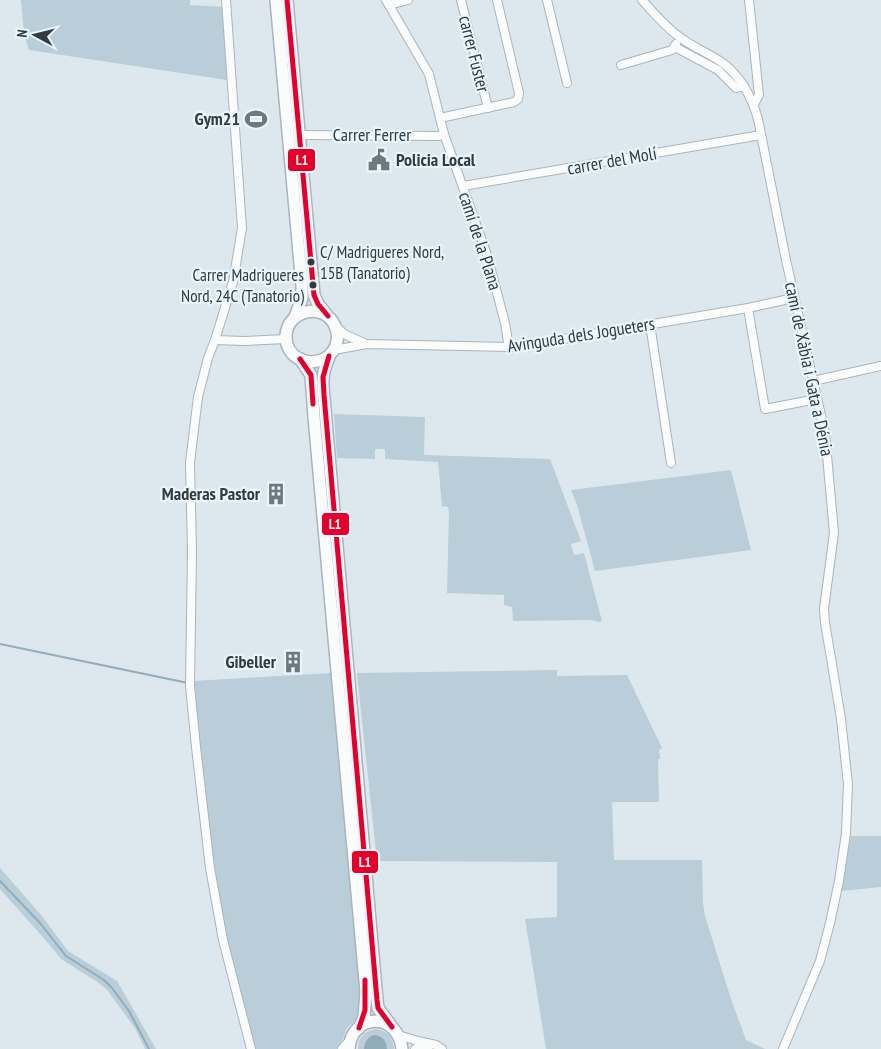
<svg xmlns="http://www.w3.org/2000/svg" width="881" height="1049" font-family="'PT Sans Narrow',sans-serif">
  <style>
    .green { fill: #b9ced9 }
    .water { fill: #92acbb }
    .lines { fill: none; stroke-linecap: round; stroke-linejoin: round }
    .stream { stroke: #92acbb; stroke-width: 2 }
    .street-casing { stroke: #abb4b9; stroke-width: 10 }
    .primary-casing { stroke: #abb4b9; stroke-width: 14 }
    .street { stroke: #fafcfc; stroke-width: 8 }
    .primary { stroke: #fafcfc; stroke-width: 11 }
    .bus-1-casing { stroke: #e8f5fd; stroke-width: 9 }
    .bus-1 { stroke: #e4002b; stroke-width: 5 }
    .bus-dot { fill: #323b40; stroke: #e8f5fd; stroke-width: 2 }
    .labels { text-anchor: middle; stroke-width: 4.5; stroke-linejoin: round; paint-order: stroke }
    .bus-label { font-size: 17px; fill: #323b40; stroke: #e8f5fd; text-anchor: start }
    .street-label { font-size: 18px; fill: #323b40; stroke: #e8f5fd }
    .poi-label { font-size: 18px; font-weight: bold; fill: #323b40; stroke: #e8f5fd; text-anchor: end }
    .line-badge { stroke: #e8f5fd; stroke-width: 2 }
    .badge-label { font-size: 14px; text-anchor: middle; font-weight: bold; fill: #fff }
  </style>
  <rect width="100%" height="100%" fill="#dce8ee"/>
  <g class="green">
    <polygon points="21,0 190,0 190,5 224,7 227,80 29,50 24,35"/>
    <polygon points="334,414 425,417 424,455 550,459 581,541 571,544 574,555 584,553 602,621 599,622 591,620 513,621 512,607 504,605 504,595 447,593 449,512 448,507 442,506 438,462 385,459 385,449 375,449 375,459 337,458"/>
    <polygon points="731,470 751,550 595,571 577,505 571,490"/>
    <polygon points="557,670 557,676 627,675 662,748 659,750 660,759 658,759 659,802 612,802 614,860 702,860 703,903 705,916 731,999 746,1040 765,1049 546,1049 525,919 557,917 557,862 377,861 357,673"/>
    <polygon points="331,673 361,998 358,1017 347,1028 339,1048 337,1049 254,1049 226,940 205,805 193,681"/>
    <polygon points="851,836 881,836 881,887 841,891"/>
    <polygon points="0,868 42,916 68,951 117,981 156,1049 145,1049 135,1028 107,990 99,983 61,959 49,944 0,889"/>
    <path d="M 376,1029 C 388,1031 393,1037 394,1049 L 387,1049 C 387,1042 384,1037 377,1035 L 367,1038 L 364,1045 L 364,1049 L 358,1049 C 358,1037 364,1031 376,1029 Z"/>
  </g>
  <path class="water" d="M 374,1035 C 382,1035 387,1041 387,1049 L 364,1049 C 364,1042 367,1037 374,1035 Z"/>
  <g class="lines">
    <g class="stream">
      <polyline points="0,644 188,683"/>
      <polyline points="0,881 40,923 66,956 104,980 112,988 129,1011 149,1049"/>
    </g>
    <g class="street-casing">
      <g id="street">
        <polyline points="226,0 242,228 233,282 215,340 208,358 198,397 195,421 190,463 192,551 190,686 196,747 210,868 223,940 251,1049"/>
        <polyline points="386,0 429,74 444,134 487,255 505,323 509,348"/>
        <polyline points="461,0 488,108"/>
        <polyline points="547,0 567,83"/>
        <path d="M 642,0 C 654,13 666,28 681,38 C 694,48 711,54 724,64 C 742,78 752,98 758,119 L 786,260 L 825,433 L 834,533 L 824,609 L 825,623 L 831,658 L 841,719 L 848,784 L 846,833 L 839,881 L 830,923 L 820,961 L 783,1049"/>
        <polyline points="749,0 759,95 754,104"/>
        <polyline points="389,5 408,0"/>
        <polyline points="675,47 718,70 736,88 744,86"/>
        <polyline points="621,65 672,50 676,44"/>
        <polyline points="440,118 514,102 518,99 519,93 497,0"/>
        <polyline points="299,135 439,136 444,134"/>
        <polyline points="463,186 761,135"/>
        <polyline points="748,308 765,409 817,399"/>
        <polyline points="650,324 671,463"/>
        <polyline points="336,326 344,334 364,343"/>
        <polyline points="215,340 244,341 286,339"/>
        <polyline points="334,350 366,344 516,347 748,308 794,298"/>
        <polyline points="813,381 881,366"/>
        <polyline points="398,1035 418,1041 436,1045 442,1049"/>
        <polyline points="342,1049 350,1040"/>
        <polyline points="415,1049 418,1047 429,1046"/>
      </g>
    </g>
    <g class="primary-casing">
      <g id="primary">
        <polyline points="276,0 302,286 302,298 295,317"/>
        <polyline points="287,0 314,295 318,304 326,314"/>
        <path d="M 329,356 C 311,369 285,359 286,335 C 288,309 325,302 335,326 C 339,334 338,344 333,351 C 330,355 330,353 329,357 C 327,362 325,367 324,372 C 322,380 323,390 324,398 L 377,1000 L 378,1008 L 392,1027"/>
        <polyline points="300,359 311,375 314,417 366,992 364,1018 359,1028"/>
        <path d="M 349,1049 C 351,1013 398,1011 402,1049"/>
      </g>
    </g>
    <use href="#street" class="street"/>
    <use href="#primary" class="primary"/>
    <g class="bus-1-casing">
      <g id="bus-1">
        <polyline points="287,0 314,295 318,304 328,316"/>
        <polyline points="329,356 323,377 324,395 377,1000 378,1008 392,1027"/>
        <polyline points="300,359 311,375 313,404"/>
        <polyline points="359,1028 365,1010 365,980"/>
      </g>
    </g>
    <use href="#bus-1" class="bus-1"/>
  </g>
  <defs>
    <g id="stadium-bare" transform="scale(1.725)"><path d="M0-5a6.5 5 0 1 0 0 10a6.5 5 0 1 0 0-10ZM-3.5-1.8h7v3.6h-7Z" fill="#6e787d" stroke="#e8f5fd" stroke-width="2.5" paint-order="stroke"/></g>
    <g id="civic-bare" transform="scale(1.725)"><path d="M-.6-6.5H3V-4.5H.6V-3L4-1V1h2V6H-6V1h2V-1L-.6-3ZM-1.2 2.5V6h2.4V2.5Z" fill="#6e787d" stroke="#e8f5fd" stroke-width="2.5" paint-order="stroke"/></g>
    <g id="building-bare" transform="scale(1.725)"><path d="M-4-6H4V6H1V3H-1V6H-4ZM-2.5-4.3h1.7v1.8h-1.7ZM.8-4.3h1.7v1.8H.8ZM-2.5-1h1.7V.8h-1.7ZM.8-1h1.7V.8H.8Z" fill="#6e787d" stroke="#e8f5fd" stroke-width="2.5" paint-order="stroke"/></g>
  </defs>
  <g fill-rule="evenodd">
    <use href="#stadium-bare" x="256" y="119"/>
    <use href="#civic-bare" x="379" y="160"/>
    <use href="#building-bare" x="276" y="494"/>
    <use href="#building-bare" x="293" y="662"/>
  </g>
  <g class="bus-dot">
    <circle cx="311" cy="262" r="4.5"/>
    <circle cx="313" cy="285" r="4.5"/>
  </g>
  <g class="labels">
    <g class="bus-label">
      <text x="320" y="258">C/ Madrigueres Nord,<tspan x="320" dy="21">15B (Tanatorio)</tspan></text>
      <text x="304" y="281" text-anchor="end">Carrer Madrigueres<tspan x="304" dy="21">Nord, 24C (Tanatorio)</tspan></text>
    </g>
    <g class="street-label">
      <text transform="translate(474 54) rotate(76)" y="6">carrer Fuster</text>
      <text x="372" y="141">Carrer Ferrer</text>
      <text transform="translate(612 161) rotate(-10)" y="6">carrer del Molí</text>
      <text transform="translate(480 241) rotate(72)" y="6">camí de la Plana</text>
      <text transform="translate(581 335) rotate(-9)" y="6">Avinguda dels Jogueters</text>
      <text transform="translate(809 369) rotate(78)" y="6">camí de Xàbia i Gata a Dénia</text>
    </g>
    <g class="poi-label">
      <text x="240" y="125">Gym21</text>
      <text x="396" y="166" text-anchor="start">Policia Local</text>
      <text x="260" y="500">Maderas Pastor</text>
      <text x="276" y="668">Gibeller</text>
    </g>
  </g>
  <g class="line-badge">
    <rect x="287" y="148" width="29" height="24" rx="5" fill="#e4002b"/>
    <rect x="321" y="512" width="29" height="24" rx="5" fill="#e4002b"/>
    <rect x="351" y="850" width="28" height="24" rx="5" fill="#e4002b"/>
  </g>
  <g class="badge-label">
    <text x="302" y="165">L1</text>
    <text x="335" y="529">L1</text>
    <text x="365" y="867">L1</text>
  </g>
  <g transform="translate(35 35) rotate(277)" stroke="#e8f5fd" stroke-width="4" paint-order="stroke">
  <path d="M0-4L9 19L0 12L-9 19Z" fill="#323b40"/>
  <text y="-8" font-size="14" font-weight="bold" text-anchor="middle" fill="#323b40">N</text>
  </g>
</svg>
